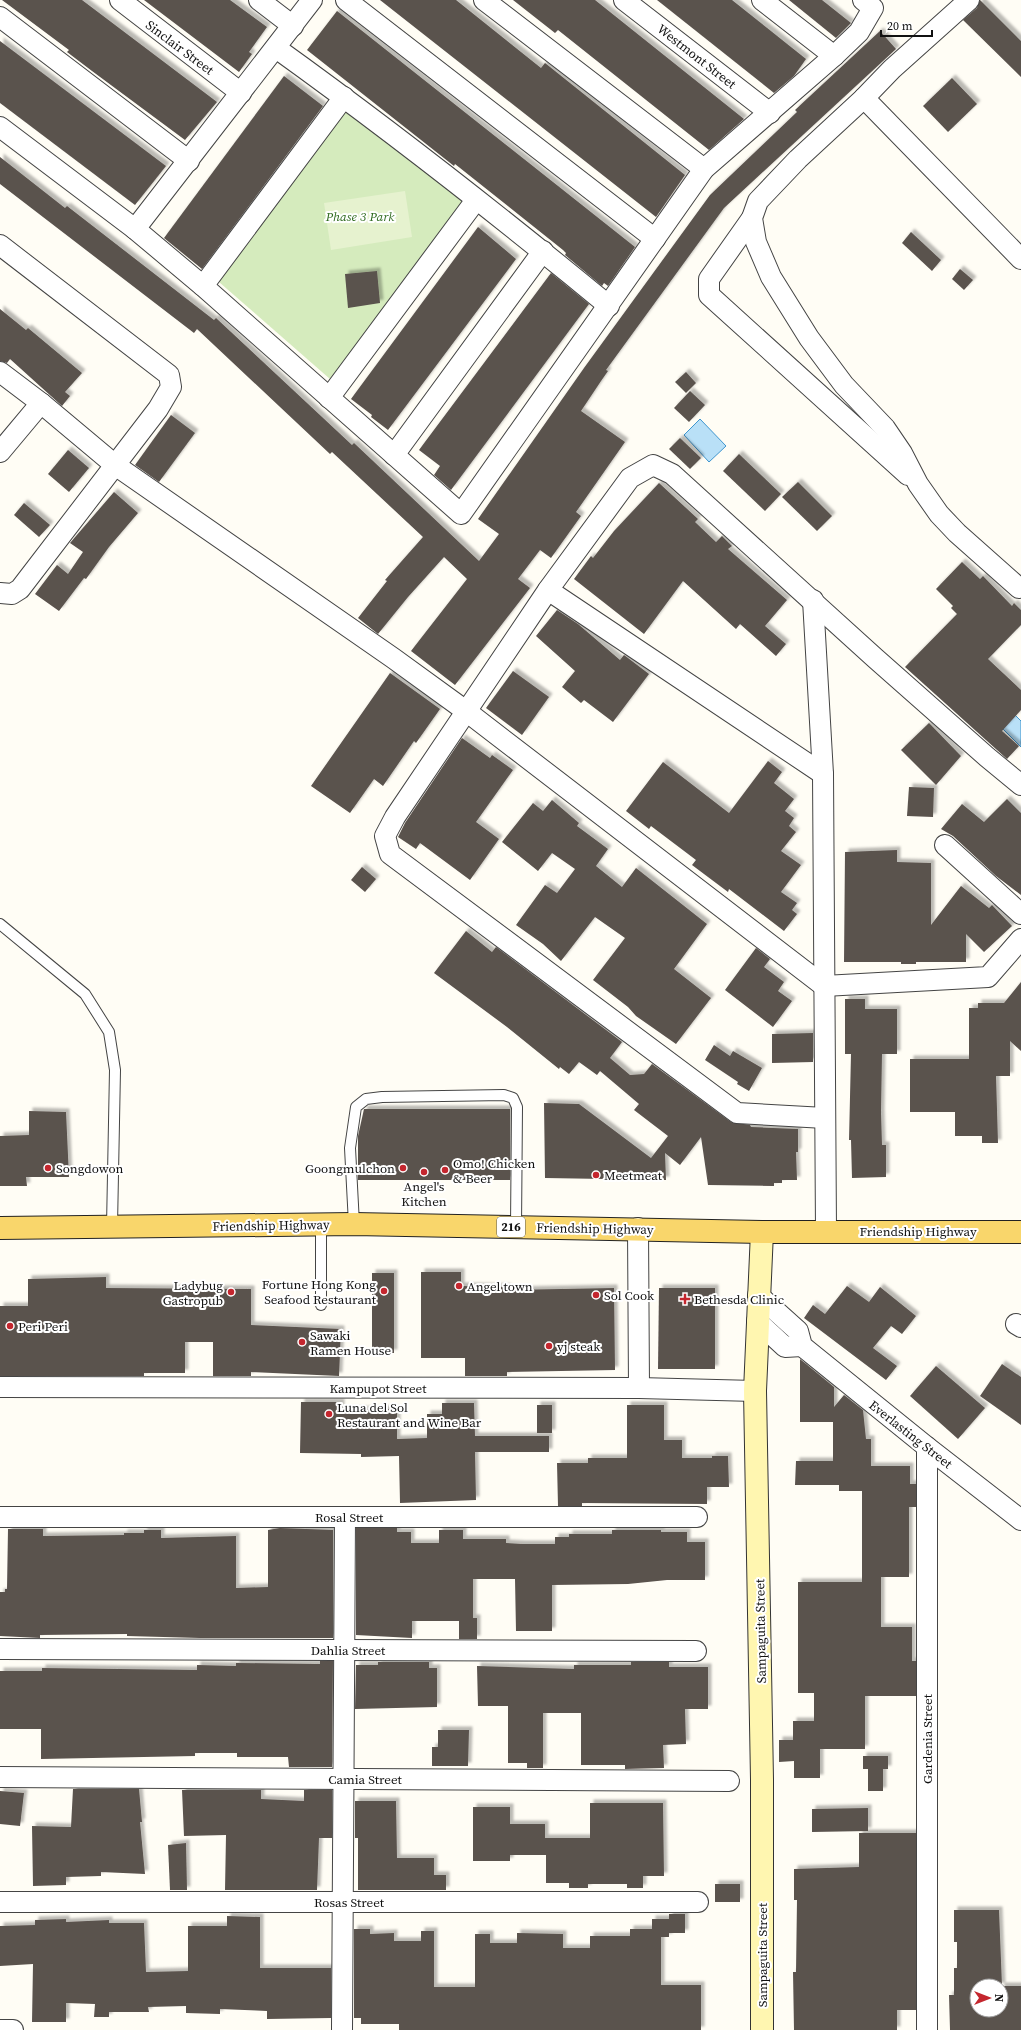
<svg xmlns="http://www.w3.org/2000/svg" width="1021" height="2030" font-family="'Source Serif 4',serif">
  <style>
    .green { fill: #d5ebbd }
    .pitch { fill: #e6f2cf }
    .water { fill: #b9e0f7; stroke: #3f96cf }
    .building { fill: #5a524d; fill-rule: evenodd; filter: url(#shadow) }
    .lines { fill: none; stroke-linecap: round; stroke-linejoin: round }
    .lane-casing { stroke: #444; stroke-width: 12 }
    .street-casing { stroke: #444; stroke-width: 22 }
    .secondary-casing { stroke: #333; stroke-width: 24 }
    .primary-casing { stroke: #222; stroke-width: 24 }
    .lane { stroke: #fff; stroke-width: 10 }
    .street { stroke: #fff; stroke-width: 20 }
    .secondary { stroke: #fff6b0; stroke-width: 22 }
    .primary { stroke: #f9d66b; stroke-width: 22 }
    .poi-dot { fill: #c4262e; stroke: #fff; stroke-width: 1.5 }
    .labels { text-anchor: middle; stroke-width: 4; stroke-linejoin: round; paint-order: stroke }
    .shield { fill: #fff; stroke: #585858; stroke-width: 1 }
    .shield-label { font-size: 12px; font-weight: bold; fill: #111 }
    .street-label { font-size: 13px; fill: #111; stroke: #fff }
    .park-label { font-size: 13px; font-style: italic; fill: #2f6b1f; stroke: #fff }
    .poi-label { font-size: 13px; fill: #111; stroke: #fff; text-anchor: start }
  </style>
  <defs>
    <filter id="shadow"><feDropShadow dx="3.5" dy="-3.5" stdDeviation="1" flood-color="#0004"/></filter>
  </defs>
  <rect width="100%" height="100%" fill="#fffdf5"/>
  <polygon class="green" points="348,106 465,202 330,379 219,282"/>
  <polygon class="pitch" points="405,191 412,237 331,250 324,203"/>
  <g class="water">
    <polygon points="700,419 726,446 709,462 684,435"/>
    <polygon points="1015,715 1021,721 1021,747 1002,728"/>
  </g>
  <g class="building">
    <polygon points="2,0 82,0 217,102 185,140 92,71 67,52 69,50"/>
    <polygon points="144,0 230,0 267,27 249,52 252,54 239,72"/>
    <polygon points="380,0 456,0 541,68 545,63 685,175 656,217"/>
    <polygon points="513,0 595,0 744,119 709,150 558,30 555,33"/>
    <polygon points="657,0 732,0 806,59 794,76 774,93"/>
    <polygon points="789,0 822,0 851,23 836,38"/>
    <polygon points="980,0 1021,41 1021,77 963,20 977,8"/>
    <polygon points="337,11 635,247 608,286 604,283 602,286 565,255 566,253 563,250 455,164 454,166 307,50"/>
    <polygon points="880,31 896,49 724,208 606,370 608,371 601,381 581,411 625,442 576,512 581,516 551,558 540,550 518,579 530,588 455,685 411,651 467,579 444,557 408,597 378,634 358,618 387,581 385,580 423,537 332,452 330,454 197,329 194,333 0,184 0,157 65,208 67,206 214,320 216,318 352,445 354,443 479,561 499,534 478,519 584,368 710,195 797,112 795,110"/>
    <polygon points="0,41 166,166 135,205 0,103"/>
    <polygon points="284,76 323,106 202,269 164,238"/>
    <polygon points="952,78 977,104 948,132 923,106"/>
    <polygon points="478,227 516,259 388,430 371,417 372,415 351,399"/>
    <polygon points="911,232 941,260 932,271 902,243"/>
    <polygon points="960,269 973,280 964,290 952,279"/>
    <polygon points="377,271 380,303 348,308 345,274"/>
    <polygon points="551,273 589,304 451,490 434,475 440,466 419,450"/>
    <polygon points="0,309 26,330 28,328 82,373 65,392 70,396 62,406 10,359 7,363 0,361"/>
    <polygon points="686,372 696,383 686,393 675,382"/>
    <polygon points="690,391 705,405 689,422 674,408"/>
    <polygon points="171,415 195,433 159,482 135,465"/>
    <polygon points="680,438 701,458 690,469 669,449"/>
    <polygon points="68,450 89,468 69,492 48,474"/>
    <polygon points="739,454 781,494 765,511 723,471"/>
    <polygon points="798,482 832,516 817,531 782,497"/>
    <polygon points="659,483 698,519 695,522 716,542 722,536 732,546 728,549 787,600 765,626 786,644 776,656 740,624 736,629 683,581 644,634 574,579 591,556 593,558 614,531"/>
    <polygon points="114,492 138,513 109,547 86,579 84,578 59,611 35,594 57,565 68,574 83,552 70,543"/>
    <polygon points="24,503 50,525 39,537 14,515"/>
    <polygon points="962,562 980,579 983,576 1012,606 1014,603 1021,610 1021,625 988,659 1021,690 1021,710 1002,731 1019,746 1007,759 905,667 957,614 951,608 953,606 936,589"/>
    <polygon points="557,610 578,624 620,660 624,655 649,674 613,722 584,700 581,703 562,687 575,671 536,636"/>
    <polygon points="513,671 549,697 522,735 486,708"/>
    <polygon points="390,673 440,709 416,743 414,741 383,786 374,779 350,813 311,786"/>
    <polygon points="929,723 961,756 936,785 901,750"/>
    <polygon points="462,738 490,758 492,755 513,770 476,822 499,839 470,880 420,843 416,849 398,837 405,823"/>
    <polygon points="768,761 782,772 774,783 794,799 785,811 794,818 789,826 796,832 781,851 801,865 781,892 797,903 792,910 797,914 784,931 729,889 728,892 692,865 696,860 651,826 649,829 626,811 663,762 729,813"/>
    <polygon points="909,787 934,788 933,817 907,816"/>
    <polygon points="1007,799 1021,813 1021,895 996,876 953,836 941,829 962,804 984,822"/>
    <polygon points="552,800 579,823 577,826 608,849 596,866 622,887 636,868 707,924 674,969 711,998 676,1044 636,1016 628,1007 593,980 625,938 595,917 561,961 543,944 516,925 545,885 557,893 575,869 552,853 538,871 502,842 533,803 543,811"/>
    <polygon points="897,850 897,862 931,863 931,925 961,886 989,908 992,905 1012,926 984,952 966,934 966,962 916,962 916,964 901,964 901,962 844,962 845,852"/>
    <polygon points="362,867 376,879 365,892 351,880"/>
    <polygon points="466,931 492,952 496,947 622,1042 610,1058 630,1075 644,1074 652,1064 731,1122 750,1125 751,1127 798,1129 798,1152 796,1152 797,1180 782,1180 782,1183 774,1183 774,1186 708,1185 701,1137 680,1165 665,1153 666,1180 545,1178 544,1103 579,1104 651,1158 668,1136 634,1110 639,1104 600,1071 597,1075 579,1062 569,1074 560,1067 559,1069 507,1027 434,973"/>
    <polygon points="756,948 770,959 764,967 784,982 778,991 792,1001 773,1027 725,990"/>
    <polygon points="1021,982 1021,1051 1010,1041 1010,1076 996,1076 998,1143 982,1143 982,1136 955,1136 955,1112 910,1112 910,1059 969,1059 969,1008 978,1008 978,1003 1004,1003"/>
    <polygon points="845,999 865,999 865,1009 897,1009 897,1054 882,1054 881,1112 882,1145 886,1145 886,1177 852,1178 851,1140 849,1140 851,1054 845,1054"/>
    <polygon points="813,1033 813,1062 772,1063 772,1034"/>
    <polygon points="714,1045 730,1056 733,1051 762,1068 749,1091 737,1084 738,1082 705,1060"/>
    <polygon points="364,1109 510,1109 510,1180 358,1180 358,1136"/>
    <polygon points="29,1111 66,1112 69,1177 26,1177 27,1186 0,1186 0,1136 29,1135"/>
    <polygon points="421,1272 461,1272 461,1286 508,1287 508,1290 614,1288 615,1370 507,1372 507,1376 465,1376 465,1358 421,1358"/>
    <rect x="372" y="1273" width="22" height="80"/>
    <polygon points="106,1277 106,1288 251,1289 251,1325 341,1329 339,1376 251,1372 251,1376 213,1376 213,1342 185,1342 185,1373 144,1373 144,1376 0,1376 0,1306 28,1306 28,1279"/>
    <polygon points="847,1286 869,1302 880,1287 916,1316 902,1334 891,1326 873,1348 897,1366 886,1380 804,1318 813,1305 825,1314"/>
    <polygon points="659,1288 715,1288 715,1369 658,1369"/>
    <polygon points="800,1359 834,1387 834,1407 844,1395 863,1410 866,1439 871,1439 871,1466 910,1466 910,1484 916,1484 916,1507 909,1507 909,1577 881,1577 881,1627 912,1627 912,1661 916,1661 916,1696 865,1696 865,1749 820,1749 820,1778 794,1778 794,1761 779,1762 779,1740 793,1740 793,1721 814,1721 814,1693 798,1693 798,1582 862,1582 862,1491 839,1491 839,1485 795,1485 796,1461 833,1461 833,1422 800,1422"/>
    <polygon points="1002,1364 1021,1377 1021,1425 980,1396"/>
    <polygon points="936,1366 985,1408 958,1439 910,1396"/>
    <polygon points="301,1402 341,1402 341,1410 397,1409 397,1439 427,1438 427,1414 442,1414 442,1403 474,1403 475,1436 549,1436 549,1452 475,1452 476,1500 400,1503 399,1456 361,1457 361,1454 300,1453"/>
    <rect x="537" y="1405" width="15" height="28"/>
    <polygon points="627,1405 664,1405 664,1440 682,1440 682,1458 712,1458 712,1456 728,1456 729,1487 707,1487 707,1504 582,1503 582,1506 558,1506 557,1463 588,1463 588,1458 627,1458"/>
    <polygon points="280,1528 333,1530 333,1638 200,1638 127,1636 127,1634 40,1635 40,1638 0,1636 0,1592 5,1592 5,1589 7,1589 8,1529 43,1529 43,1536 124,1535 124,1533 144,1533 144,1530 161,1530 161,1538 236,1536 236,1588 268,1587 268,1530"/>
    <polygon points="356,1528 397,1528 397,1532 411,1532 411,1543 439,1543 439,1530 463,1530 463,1539 506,1539 506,1543 522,1544 555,1544 555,1537 569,1537 569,1534 612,1534 612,1530 661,1530 661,1532 687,1532 687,1542 705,1542 705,1580 667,1580 628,1584 552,1585 552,1631 516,1631 515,1579 473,1579 473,1618 477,1618 477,1639 459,1639 459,1621 412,1621 412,1638 356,1635"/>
    <polygon points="320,1661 333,1661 332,1767 289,1767 288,1757 237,1757 237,1753 195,1753 195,1756 41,1759 41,1729 0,1729 0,1671 42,1671 42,1668 197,1670 197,1665 236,1666 236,1663 320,1664"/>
    <polygon points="378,1662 429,1662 429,1668 437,1668 437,1707 355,1709 356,1665 378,1665"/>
    <polygon points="631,1662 669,1662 669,1667 708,1667 708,1709 685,1709 686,1744 663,1745 664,1768 625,1769 625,1765 581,1765 581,1713 543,1713 543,1768 527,1768 527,1763 508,1763 508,1706 478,1706 477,1666 574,1669 574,1665 631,1665"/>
    <polygon points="438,1730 469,1730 468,1766 432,1766 432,1747 438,1747"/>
    <polygon points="863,1756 888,1756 888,1769 883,1769 883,1791 868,1791 868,1769 863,1769"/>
    <polygon points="73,1789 139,1789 142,1822 140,1822 145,1874 101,1872 101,1876 66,1877 66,1885 33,1886 32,1826 71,1827"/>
    <polygon points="182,1790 261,1790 261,1799 304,1801 304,1790 332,1790 332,1838 319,1838 317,1890 225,1890 226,1835 184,1836"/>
    <polygon points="0,1791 24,1793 20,1826 0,1824"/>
    <polygon points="355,1801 396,1801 397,1858 434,1858 434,1875 446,1875 446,1890 358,1890 358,1838 355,1838"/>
    <polygon points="590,1803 663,1803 664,1876 643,1876 643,1888 627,1888 627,1884 588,1884 588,1888 569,1888 569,1883 546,1883 546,1855 510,1855 510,1861 473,1861 473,1807 510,1807 510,1824 545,1824 545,1838 590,1838"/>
    <polygon points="868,1808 868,1831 812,1832 812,1809"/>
    <polygon points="859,1833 916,1833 916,2010 897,2010 897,2030 794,2030 793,1972 796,1972 797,1900 794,1900 794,1869 859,1867"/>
    <polygon points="186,1843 187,1890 170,1890 168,1845"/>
    <rect x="715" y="1884" width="25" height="18"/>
    <path d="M 954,1910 L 999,1910 L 1002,1986 L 1021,1986 L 1021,2030 L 950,2030 L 949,1995 L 954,1995 L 954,1968 L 957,1968 L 957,1942 L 954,1942 ZM 977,1986 L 1001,1986 L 1001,2010 L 977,2010 Z"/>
    <polygon points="669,1914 685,1914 685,1933 669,1933 669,1937 661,1937 661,1985 701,1985 701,2030 399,2030 399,2024 361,2024 361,2018 354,2018 354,1929 370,1929 370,1934 394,1933 394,1941 421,1941 421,1931 434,1931 434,1987 475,1987 475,1934 490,1934 490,1943 517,1943 517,1933 563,1934 563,1948 590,1948 590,1936 630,1936 630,1929 652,1929 652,1919 669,1919"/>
    <polygon points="227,1916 260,1917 260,1968 331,1968 331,2018 267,2019 267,2011 220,2009 220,2014 186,2013 186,2006 148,2007 149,2012 109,2012 109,2017 94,2017 95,2004 66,2003 66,2022 32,2022 33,1964 0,1966 0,1926 35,1925 35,1920 66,1919 66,1922 109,1920 109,1923 144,1923 146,1972 188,1971 188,1926 227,1926"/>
  </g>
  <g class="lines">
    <g class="lane-casing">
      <g id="lane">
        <polyline points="0,924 85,994 109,1032 115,1070 112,1226"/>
        <polyline points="354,1224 350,1148 356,1107 366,1099 382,1097 504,1095 513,1098 517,1107 516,1227"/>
        <polyline points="321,1305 321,1224"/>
      </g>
    </g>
    <g class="street-casing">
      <g id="street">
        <polyline points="120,0 241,93"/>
        <polyline points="259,0 293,26"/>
        <polyline points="346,0 655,239"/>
        <polyline points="484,0 704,169"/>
        <polyline points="624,0 770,113"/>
        <polyline points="762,0 834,56"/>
        <polyline points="969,0 892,69 864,98 1021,259"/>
        <polyline points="0,17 189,161"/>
        <path d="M 276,48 C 390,130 501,217 609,306"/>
        <polyline points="864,98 798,159 758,201 752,218 756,242 771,277 809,338 844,385 885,428 902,453 918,484 939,514 957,533 1019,588"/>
        <polyline points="0,127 135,229 203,286 461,514 704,169 834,56 859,32 873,8 863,0"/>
        <polyline points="752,218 709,279 709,295 908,475"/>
        <polyline points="135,229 312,0"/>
        <polyline points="0,245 169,375 171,387 158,409 20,589 12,594 0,593"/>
        <polyline points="203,286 344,97"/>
        <polyline points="0,372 41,403 115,465 393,658 466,711 824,986 988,977 1021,939"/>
        <polyline points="329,398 476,200"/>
        <polyline points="0,452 41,403"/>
        <polyline points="394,455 543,251"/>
        <polyline points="548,590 823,774"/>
        <polyline points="813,600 823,774 826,1230"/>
        <polyline points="945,845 1021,914"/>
        <polyline points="825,1118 737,1113 390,854 385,836 395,817 548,590 630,478 653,465 672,474 875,658 987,757 1021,785"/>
        <polyline points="638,1228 639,1388"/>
        <polyline points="758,1295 798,1331 802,1346 927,1447 1021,1520"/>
        <polyline points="757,1321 785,1347 802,1346"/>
        <polyline points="1016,1324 1021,1327"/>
        <polyline points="0,1387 639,1388 755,1391"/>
        <polyline points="927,1447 927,2030"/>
        <polyline points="0,1517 697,1517"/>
        <polyline points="0,1649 696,1651"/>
        <polyline points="0,1777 729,1781"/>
        <polyline points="0,1902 698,1902"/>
        <polyline points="0,2030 13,2030"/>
        <polyline points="342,2030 345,1517"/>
      </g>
    </g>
    <g class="secondary-casing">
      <polyline id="secondary" points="762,2030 762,1779 755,1391 762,1232"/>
    </g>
    <g class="primary-casing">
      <polyline id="primary" points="0,1228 354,1224 762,1232 1021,1232"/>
    </g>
    <use href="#lane" class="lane"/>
    <use href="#street" class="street"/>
    <use href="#secondary" class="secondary"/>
    <use href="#primary" class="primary"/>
  </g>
  <g class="poi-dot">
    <circle cx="48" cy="1168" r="4"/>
    <circle cx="403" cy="1168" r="4"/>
    <circle cx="445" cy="1170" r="4"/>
    <circle cx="424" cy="1172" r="4"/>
    <circle cx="596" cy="1175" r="4"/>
    <circle cx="459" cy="1286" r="4"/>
    <circle cx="384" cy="1291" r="4"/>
    <circle cx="231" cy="1292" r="4"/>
    <circle cx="596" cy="1295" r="4"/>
    <path d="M683 1293h4v4h4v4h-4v4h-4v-4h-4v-4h4z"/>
    <circle cx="10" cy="1326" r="4"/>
    <circle cx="302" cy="1342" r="4"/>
    <circle cx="549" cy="1346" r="4"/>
    <circle cx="329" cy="1414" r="4"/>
  </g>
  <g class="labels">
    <rect class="shield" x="497" y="1217" width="28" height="20" rx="3"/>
    <g class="shield-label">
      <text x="511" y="1231">216</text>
    </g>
    <g class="street-label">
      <text transform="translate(180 47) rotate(37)" y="5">Sinclair Street</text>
      <text transform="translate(697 56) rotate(38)" y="5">Westmont Street</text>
      <text transform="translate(271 1225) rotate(-1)" y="5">Friendship Highway</text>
      <text transform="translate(595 1228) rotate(1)" y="5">Friendship Highway</text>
      <text x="918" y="1236">Friendship Highway</text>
      <text x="378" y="1393">Kampupot Street</text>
      <text transform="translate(911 1434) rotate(38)" y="5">Everlasting Street</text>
      <text x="349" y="1522">Rosal Street</text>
      <text transform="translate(760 1631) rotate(-91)" y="5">Sampaguita Street</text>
      <text x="348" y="1655">Dahlia Street</text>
      <text transform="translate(927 1739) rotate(-90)" y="5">Gardenia Street</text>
      <text x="365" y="1784">Camia Street</text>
      <text x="349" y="1907">Rosas Street</text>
      <text transform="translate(762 1955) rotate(-90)" y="5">Sampaguita Street</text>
    </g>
    <g class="park-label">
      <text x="360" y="221">Phase 3 Park</text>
    </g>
    <g class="poi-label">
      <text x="453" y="1168">Omo! Chicken<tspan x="453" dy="15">&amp; Beer</tspan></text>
      <text x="56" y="1173">Songdowon</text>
      <text x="395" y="1173" text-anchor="end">Goongmulchon</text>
      <text x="604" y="1180">Meetmeat</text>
      <text x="424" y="1191" text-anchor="middle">Angel's<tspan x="424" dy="15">Kitchen</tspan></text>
      <text x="376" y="1289" text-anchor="end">Fortune Hong Kong<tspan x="376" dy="15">Seafood Restaurant</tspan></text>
      <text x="223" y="1290" text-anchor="end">Ladybug<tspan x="223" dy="15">Gastropub</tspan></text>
      <text x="467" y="1291">Angel town</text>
      <text x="604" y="1300">Sol Cook</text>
      <text x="694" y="1304">Bethesda Clinic</text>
      <text x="18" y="1331">Peri Peri</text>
      <text x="310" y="1340">Sawaki<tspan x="310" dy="15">Ramen House</tspan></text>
      <text x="557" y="1351">yj steak</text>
      <text x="337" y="1412">Luna del Sol<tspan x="337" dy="15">Restaurant and Wine Bar</tspan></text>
    </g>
  </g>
  <g transform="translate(989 1998) rotate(90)"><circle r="19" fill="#ffffff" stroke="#a0a0a0"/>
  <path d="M0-3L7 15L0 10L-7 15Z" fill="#c4262e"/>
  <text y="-6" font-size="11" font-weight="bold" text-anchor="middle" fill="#111111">N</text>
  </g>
  <path d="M881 30v6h51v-6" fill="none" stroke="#111111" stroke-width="2"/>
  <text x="887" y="30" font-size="12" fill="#111111" stroke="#ffffff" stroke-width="3" paint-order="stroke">20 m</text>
</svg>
